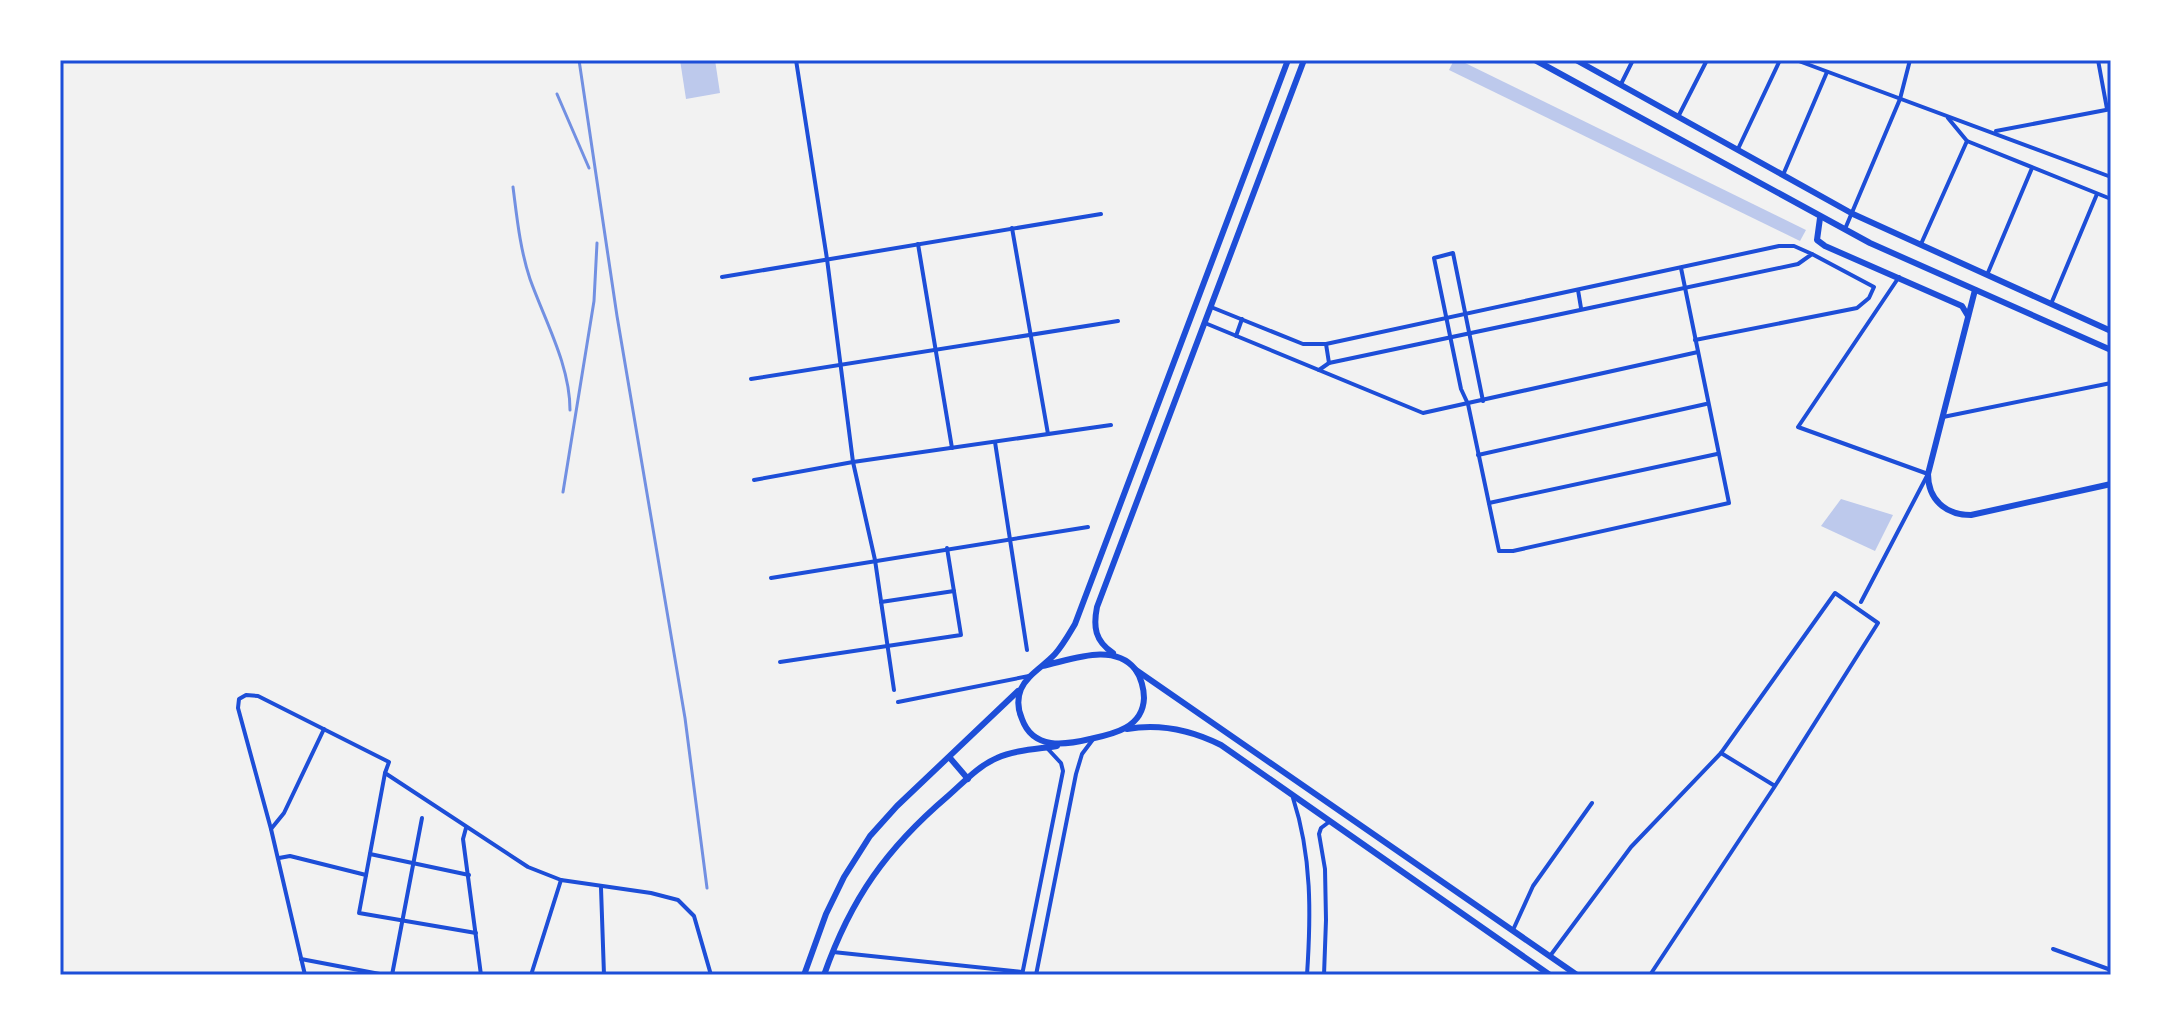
<svg xmlns="http://www.w3.org/2000/svg" width="2171" height="1035" font-family="'DM Sans',sans-serif">
  <style>
    .building { fill: #bdc9ec }
    .lines { fill: none; stroke-linecap: round; stroke-linejoin: round }
    .minor { stroke: #1d4ed8; stroke-width: 4 }
    .secondary { stroke: #1d4ed8; stroke-width: 6 }
    .primary { stroke: #1d4ed8; stroke-width: 6 }
    .rail { stroke: #7290e2; stroke-width: 3 }
    .neatline { fill: none; stroke: #1d4ed8; stroke-width: 3 }
  </style>
  <rect width="100%" height="100%" fill="#f2f2f2"/>
  <g class="building">
    <polygon points="680,60 715,60 720,93 686,99"/>
    <polygon points="1454,60 1459,60 1806,230 1800,241 1449,70"/>
    <polygon points="1841,499 1893,515 1875,551 1821,526"/>
  </g>
  <g class="lines">
    <g class="minor">
      <polyline points="796,60 827,259 853,462 875,560 894,690"/>
      <polyline points="1796,60 2111,177"/>
      <polyline points="2098,60 2107,109"/>
      <polyline points="1621,84 1633,60"/>
      <polyline points="1678,117 1707,60"/>
      <polyline points="1948,118 1967,141 2111,199"/>
      <polyline points="1996,131 2111,109"/>
      <polyline points="1738,149 1780,60"/>
      <polyline points="1783,175 1827,72"/>
      <polyline points="1012,228 1048,434"/>
      <polyline points="1845,229 1900,99 1910,60"/>
      <polyline points="918,244 952,448"/>
      <polyline points="1921,244 1967,141"/>
      <polyline points="1987,275 2032,168"/>
      <polyline points="722,277 1101,214"/>
      <polyline points="1578,290 1581,308"/>
      <polyline points="2051,304 2097,194"/>
      <polyline points="1211,307 1303,344 1326,344 1779,246 1794,246 1812,254 1798,264 1329,363 1319,370"/>
      <polyline points="1205,323 1423,413 1698,352"/>
      <polyline points="1236,336 1242,319"/>
      <polyline points="1695,340 1857,308 1869,298 1874,287 1812,254"/>
      <polyline points="1326,344 1329,363"/>
      <polyline points="751,379 1118,321"/>
      <polyline points="1483,401 1453,253 1434,258 1461,389 1468,404 1499,551 1513,551 1729,503 1681,268"/>
      <polyline points="1943,417 2111,383"/>
      <polyline points="995,442 1027,650"/>
      <polyline points="1478,455 1706,404"/>
      <polyline points="754,480 853,462 1111,425"/>
      <polyline points="1489,503 1717,454"/>
      <polyline points="771,578 1088,527"/>
      <polyline points="881,602 954,591"/>
      <polyline points="1861,602 1928,474 1798,427 1899,277"/>
      <polyline points="780,662 961,635 947,548"/>
      <polyline points="898,702 1029,676"/>
      <polyline points="385,773 359,913 476,933"/>
      <path d="M 1293,798 C 1312,856 1311,915 1307,975"/>
      <polyline points="466,828 463,839 481,975"/>
      <polyline points="271,829 284,813 324,729"/>
      <polyline points="370,854 469,875"/>
      <polyline points="279,858 290,856 366,875"/>
      <polyline points="601,888 604,975"/>
      <polyline points="1513,930 1533,886 1592,803"/>
      <polyline points="2053,949 2111,970"/>
      <polyline points="833,952 1022,972"/>
      <polyline points="1550,956 1631,847 1721,753"/>
      <polyline points="301,959 385,975"/>
      <polyline points="305,975 271,829 238,708 239,699 246,695 258,696 389,762 385,773 528,867 561,880 651,893 678,900 694,916 711,975"/>
      <polyline points="392,975 422,818"/>
      <polyline points="531,975 561,880"/>
      <polyline points="1022,975 1063,771 1061,763 1047,748"/>
      <polyline points="1036,975 1076,774 1082,754 1094,738"/>
      <polyline points="1324,975 1326,920 1325,869 1319,834 1321,828 1329,822"/>
      <polyline points="1650,975 1775,786 1878,623 1835,593 1721,753 1775,786"/>
    </g>
    <g class="secondary">
      <path d="M 1975,290 L 1928,474 C 1928,499 1945,515 1971,515 L 2111,484"/>
      <path d="M 1113,653 C 1095,641 1093,627 1097,607 L 1304,60"/>
      <path d="M 1042,666 C 1071,660 1113,642 1135,669 C 1141,677 1144,689 1144,698 C 1143,728 1113,734 1090,739 C 1065,745 1033,750 1022,719 C 1018,710 1017,699 1021,689 C 1027,675 1044,666 1055,654 C 1063,645 1069,634 1075,624 L 1288,60"/>
      <polyline points="1136,670 1577,975"/>
      <path d="M 1127,729 C 1161,723 1191,730 1221,745 L 1550,975"/>
      <polyline points="950,758 968,779"/>
      <polyline points="804,975 826,914 844,877 870,836 897,806 1018,691"/>
      <path d="M 824,975 C 851,898 887,848 948,796 C 963,783 978,766 997,758 C 1014,750 1038,749 1057,746"/>
    </g>
    <g class="primary">
      <polyline points="1535,60 1870,243 2111,350"/>
      <polyline points="1576,60 1853,214 2111,331"/>
      <polyline points="1820,218 1817,240 1825,246 1962,306 1968,316"/>
    </g>
    <g class="rail">
      <polyline points="579,60 617,316 685,718 707,888"/>
      <polyline points="557,94 589,168"/>
      <path d="M 513,187 C 517,218 520,249 530,279 C 545,321 570,365 570,410"/>
      <polyline points="563,492 594,301 597,243"/>
    </g>
  </g>
  <rect width="2171" height="1035" fill="none" stroke="#ffffff" stroke-width="124"/>
  <rect x="62" y="62" width="2047" height="911" class="neatline"/>
</svg>
